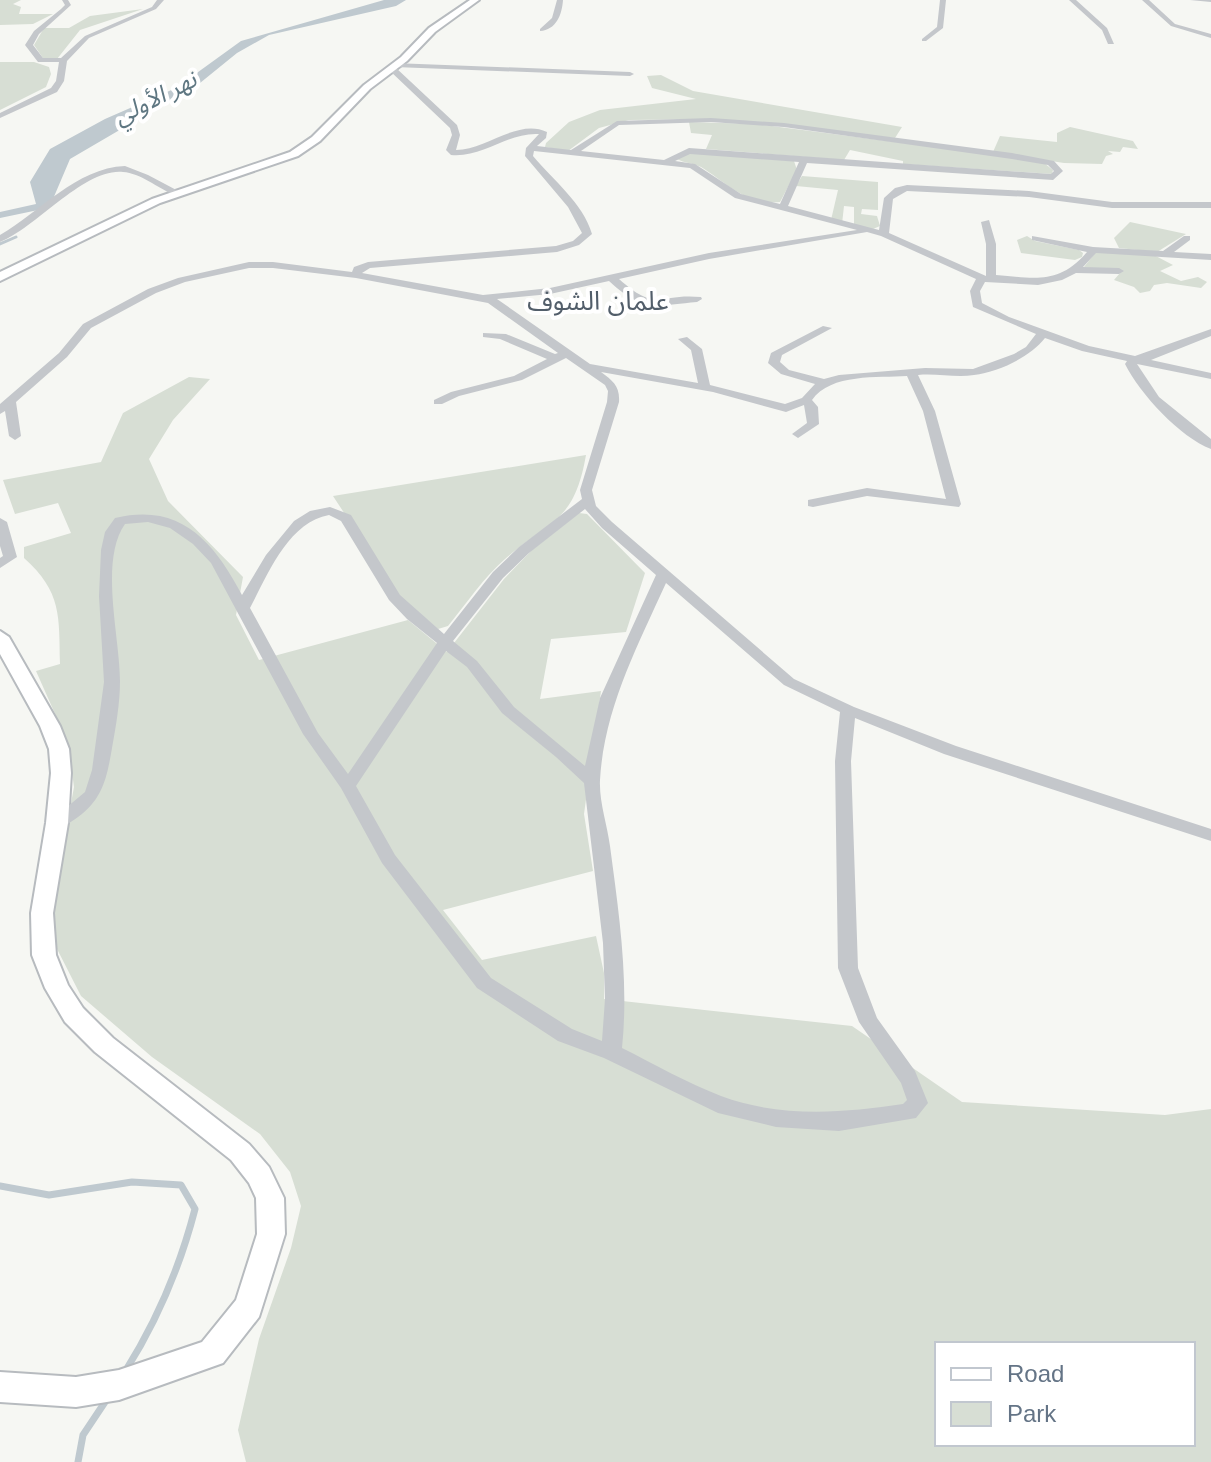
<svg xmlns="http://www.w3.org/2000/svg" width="1211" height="1462" font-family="Arial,'Noto Sans Arabic',sans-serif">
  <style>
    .green { fill: #d7ded4; fill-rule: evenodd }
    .water { fill: #bfc9cf }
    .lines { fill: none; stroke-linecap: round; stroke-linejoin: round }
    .stream-far1 { stroke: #bfc9cf; stroke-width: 3 }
    .stream { stroke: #bfc9cf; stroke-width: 7 }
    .major-casing { stroke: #b7bbbf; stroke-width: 4 }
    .minor { fill: #c4c7cb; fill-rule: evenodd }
    .major { fill: #fff; fill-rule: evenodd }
    .labels { text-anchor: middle; stroke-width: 8; stroke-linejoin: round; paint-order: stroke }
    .far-water-label { font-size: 24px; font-style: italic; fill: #5f7782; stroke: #fff }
    .far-quarter-label { font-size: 26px; fill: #525e6a; stroke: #fff }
  </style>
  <rect width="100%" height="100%" fill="#f6f7f3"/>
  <g class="green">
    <polygon points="0,0 21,0 13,4 21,7 19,14 53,14 33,24 0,25"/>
    <polygon points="143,9 80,30 57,59 43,58 34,45 44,28 69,28 90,16"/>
    <polygon points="0,62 34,62 49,67 51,74 46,87 0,110"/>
    <polygon points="661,75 693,91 902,127 895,138 710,119 629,120 599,128 568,151 545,147 546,143 569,122 600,110 696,99 652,88 647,76"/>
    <polygon points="689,122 756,124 1003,156 1044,163 1053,170 1052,174 903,164 903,161 850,150 844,160 706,149 712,135 691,133"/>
    <polygon points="1070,127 1133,141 1138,149 1123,147 1120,152 1108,151 1113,154 1106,156 1102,164 1064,163 993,152 1000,136 1057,142 1057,133"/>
    <path d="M 688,153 L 794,161 L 797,170 L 780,202 C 745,205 727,183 701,167 C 693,163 684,163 677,159 Z"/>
    <polygon points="802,176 878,182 878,210 862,209 861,214 877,216 880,226 873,229 854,227 854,207 844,206 842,224 831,220 838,190 796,186"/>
    <polygon points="1130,222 1186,234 1157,252 1119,248 1114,238"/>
    <polygon points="1027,236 1035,241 1079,250 1083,253 1082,257 1075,260 1021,253 1017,240"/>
    <polygon points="1096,252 1152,254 1173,265 1160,271 1181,281 1198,277 1207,282 1201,288 1167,283 1154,285 1150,291 1140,293 1134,287 1114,280 1120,273 1084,267"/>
    <path d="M 189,377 L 210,379 L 173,420 L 149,459 L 168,501 L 243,577 L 236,615 L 259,660 L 408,620 L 447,652 L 504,579 L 532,550 L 579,513 L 587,514 L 645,573 L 626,632 L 551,639 L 540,699 L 601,691 L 584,814 L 593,871 L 443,910 L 482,960 L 596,936 L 604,973 L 604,999 L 852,1026 L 962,1102 L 1165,1115 L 1211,1109 L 1211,1462 L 246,1462 L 238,1430 L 259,1339 L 291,1248 L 301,1206 L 290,1172 L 260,1134 L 152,1057 L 81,996 L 55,945 L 55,891 L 74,787 L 68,743 L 36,671 L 60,664 C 59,616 62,592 24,558 L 24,547 L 71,533 L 58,503 L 15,514 L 3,480 L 101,462 L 123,413 ZM 937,1344 L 1193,1344 L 1193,1444 L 937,1444 Z"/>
    <path d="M 586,455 C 574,523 552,518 505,559 C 484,577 466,604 448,626 L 438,629 L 398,595 L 333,496 Z"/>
  </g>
  <polygon class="water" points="384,0 406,0 396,6 269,35 237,53 200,83 70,159 53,199 43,209 0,218 0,212 36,204 30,182 50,149 105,119 176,88 241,41"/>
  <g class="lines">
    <polyline class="stream-far1" points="0,244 16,237"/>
    <g class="stream">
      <path d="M 0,1186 L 49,1195 L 132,1182 L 181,1185 L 195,1209 C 180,1267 158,1319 126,1370"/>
      <polyline points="78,1462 83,1435 107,1399"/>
    </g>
    <g class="major-casing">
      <g id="major">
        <polygon points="470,0 479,0 435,32 407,61 370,89 320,141 298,156 160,203 0,281 0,272 152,199 290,152 312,137 364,85 401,57 429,28"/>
        <polygon points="0,631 9,637 60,726 69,749 71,773 68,823 53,913 56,955 68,985 83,1008 113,1038 249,1144 269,1167 284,1198 285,1234 259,1317 223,1363 119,1400 76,1407 0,1402 0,1372 76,1377 119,1370 202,1342 236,1300 257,1234 256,1198 249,1183 231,1160 95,1052 65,1022 45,988 32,955 31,913 46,823 51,773 49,749 40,726 0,654"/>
      </g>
    </g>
    <g class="minor">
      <polygon points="62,0 68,0 71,5 39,34 33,45 43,58 61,58 85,36 152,7 157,0 164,0 156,9 89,38 67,61 64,81 57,92 0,118 0,113 51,88 56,81 59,62 38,62 25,45 34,31 61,9 65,5"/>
      <path d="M 557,0 L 563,0 C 562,15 556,30 540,31 L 540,29 L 552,18 Z"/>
      <polygon points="940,0 946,0 943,28 926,41 922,41 922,39 937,27"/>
      <polygon points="1069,0 1076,0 1107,28 1114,44 1108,44 1102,30"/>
      <polygon points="1142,0 1149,0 1175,24 1211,34 1211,38 1171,26"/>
      <polygon points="1190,0 1211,0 1211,2"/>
      <path d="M 393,63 L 630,72 L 634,74 L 630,76 L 395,67 L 457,125 L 460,135 L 456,150 C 486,150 518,118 547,132 L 546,138 L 537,146 L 571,150 L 617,121 L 711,118 L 784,123 L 1012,153 L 1054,161 L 1063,171 L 1053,180 L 807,163 L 788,206 L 879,230 L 884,198 L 895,188 L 907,185 L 1029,191 L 1112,202 L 1211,202 L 1211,208 L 1112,208 L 1029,197 L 907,191 L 893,199 L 889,233 L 986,276 L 986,244 L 981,222 L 989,220 L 996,244 L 996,275 C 1035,278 1059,285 1087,252 L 1032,240 L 1032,236 L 1093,247 L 1163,251 L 1184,236 L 1190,236 L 1190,240 L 1174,252 L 1211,254 L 1211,260 L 1096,253 L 1083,267 L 1119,268 L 1124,271 L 1119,274 L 1076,273 L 1062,280 L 1038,285 L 985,282 L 980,291 L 982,303 L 1009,317 L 1089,346 L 1135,356 L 1211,329 L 1211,336 L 1151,360 L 1211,373 L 1211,379 L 1137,364 L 1159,397 L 1211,439 L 1211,449 C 1180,437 1140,394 1125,364 L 1127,361 L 1082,351 L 1045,338 C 1030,357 999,372 974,375 C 956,378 936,373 918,375 L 935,411 L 961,504 L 959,507 L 867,496 L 813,507 L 808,506 L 808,500 L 867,488 L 946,499 L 923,411 L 907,376 C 878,378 831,373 812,400 L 818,407 L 819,424 L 798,438 L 792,434 L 807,423 L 804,405 L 786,412 L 713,392 L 601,372 C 613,381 620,386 619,402 L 592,490 L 596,506 L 612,522 L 794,679 L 854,707 L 956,746 L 1211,829 L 1211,841 L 944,754 L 855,718 L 851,761 L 858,968 L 877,1018 L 915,1071 L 928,1103 L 916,1118 L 839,1131 L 776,1127 L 718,1113 L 604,1058 L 558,1041 L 477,988 L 382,863 L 341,788 L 303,734 L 211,563 L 193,544 L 170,528 L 148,522 L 125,524 C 99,561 120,637 120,681 C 120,703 116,726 112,748 C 107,777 103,799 78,817 C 69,823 62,830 51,827 L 48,823 L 85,792 L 92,770 L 104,682 L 99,596 L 101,550 L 105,532 L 115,518 C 181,502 214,542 242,595 L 266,555 L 294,521 L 310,511 L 330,507 L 351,515 L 400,595 L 444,634 L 493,572 L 519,547 L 582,499 L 580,490 L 607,402 L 608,391 L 605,385 L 566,358 L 522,380 L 459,396 L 442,404 L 434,404 L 434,400 L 451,392 L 514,376 L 547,359 L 500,339 L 483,337 L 483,333 L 506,334 L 555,354 L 558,353 L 488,303 L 356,278 L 273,268 L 249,268 L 185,282 L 156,293 L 91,328 L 67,357 L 16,402 L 21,436 L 15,440 L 9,436 L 5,411 L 0,414 L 0,404 L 59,353 L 83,324 L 148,289 L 178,278 L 249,262 L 273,262 L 352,272 L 354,267 L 368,262 L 556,246 L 573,241 L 582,233 L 568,207 L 525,156 L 526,148 L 539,134 C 508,132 483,158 451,155 L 446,150 L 452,135 L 450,128 L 389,70 ZM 711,122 L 784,127 L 1012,159 L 1048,165 L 1054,171 L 1051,174 L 689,148 L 664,160 L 581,151 L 619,125 ZM 534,151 L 690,168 L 735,198 L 857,230 L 709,253 L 550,288 L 483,295 L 362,273 L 370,268 L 557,252 L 579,245 L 592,234 C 583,203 553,180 533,156 ZM 690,154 L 799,162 L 780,204 L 741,194 L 695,164 L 675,161 ZM 867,232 L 881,236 L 976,279 L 970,291 L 973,307 L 1036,334 L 1026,347 L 1014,354 L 973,369 L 925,368 L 839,375 L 824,379 L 789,370 L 780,362 L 782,355 L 832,328 L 823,326 L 771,353 L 768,363 L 781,374 L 815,384 L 802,398 L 785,404 L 710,385 L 702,349 L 687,337 L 678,339 L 691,350 L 698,383 L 590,364 L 497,299 L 550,294 L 609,281 C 644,313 653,306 697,302 L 702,299 L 701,297 C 658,293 657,313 619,279 L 709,259 ZM 585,509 L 602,528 L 656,575 L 600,698 L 585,766 L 514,707 L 477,661 L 453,641 L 503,578 L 529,553 ZM 329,515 L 341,521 L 389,600 L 407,619 L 437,643 L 348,774 L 318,733 L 250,608 C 267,576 288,522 329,515 ZM 666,583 L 784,685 L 840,712 L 835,761 L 838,968 L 859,1022 L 901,1083 L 907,1100 L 903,1104 C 843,1113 780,1118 721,1096 C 687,1083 654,1064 622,1048 C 629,980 619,914 610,846 C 607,824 599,802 600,780 C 604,709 637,647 666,583 ZM 446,651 L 467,667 L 502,713 L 556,757 L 584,783 L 603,943 L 605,999 L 602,1041 L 572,1029 L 491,978 L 395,855 L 356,786 Z"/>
      <path d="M 125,166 L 148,175 L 182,193 L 174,195 C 158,188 140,173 123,172 C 84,168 36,228 0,242 L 0,235 C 40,212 76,168 125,166 Z"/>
      <polygon points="0,518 7,522 17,557 0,568 0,558 3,556 0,546"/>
    </g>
    <use href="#major" class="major"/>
  </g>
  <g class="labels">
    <g class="far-water-label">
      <text transform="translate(155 98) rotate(-27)" y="8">نهر الأولي</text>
    </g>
    <g class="far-quarter-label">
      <text x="598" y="310">علمان الشوف</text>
    </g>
  </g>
  <rect x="935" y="1342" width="260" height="104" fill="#ffffff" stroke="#c1c7cf" stroke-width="2"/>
  <rect x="951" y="1368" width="40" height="12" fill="#ffffff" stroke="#c1c7cf" stroke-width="2"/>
  <text x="1007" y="1382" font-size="24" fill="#647486">Road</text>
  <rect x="951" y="1402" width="40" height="24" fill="#d7ded4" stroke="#c1c7cf" stroke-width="2"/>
  <text x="1007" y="1422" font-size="24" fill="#647486">Park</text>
</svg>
